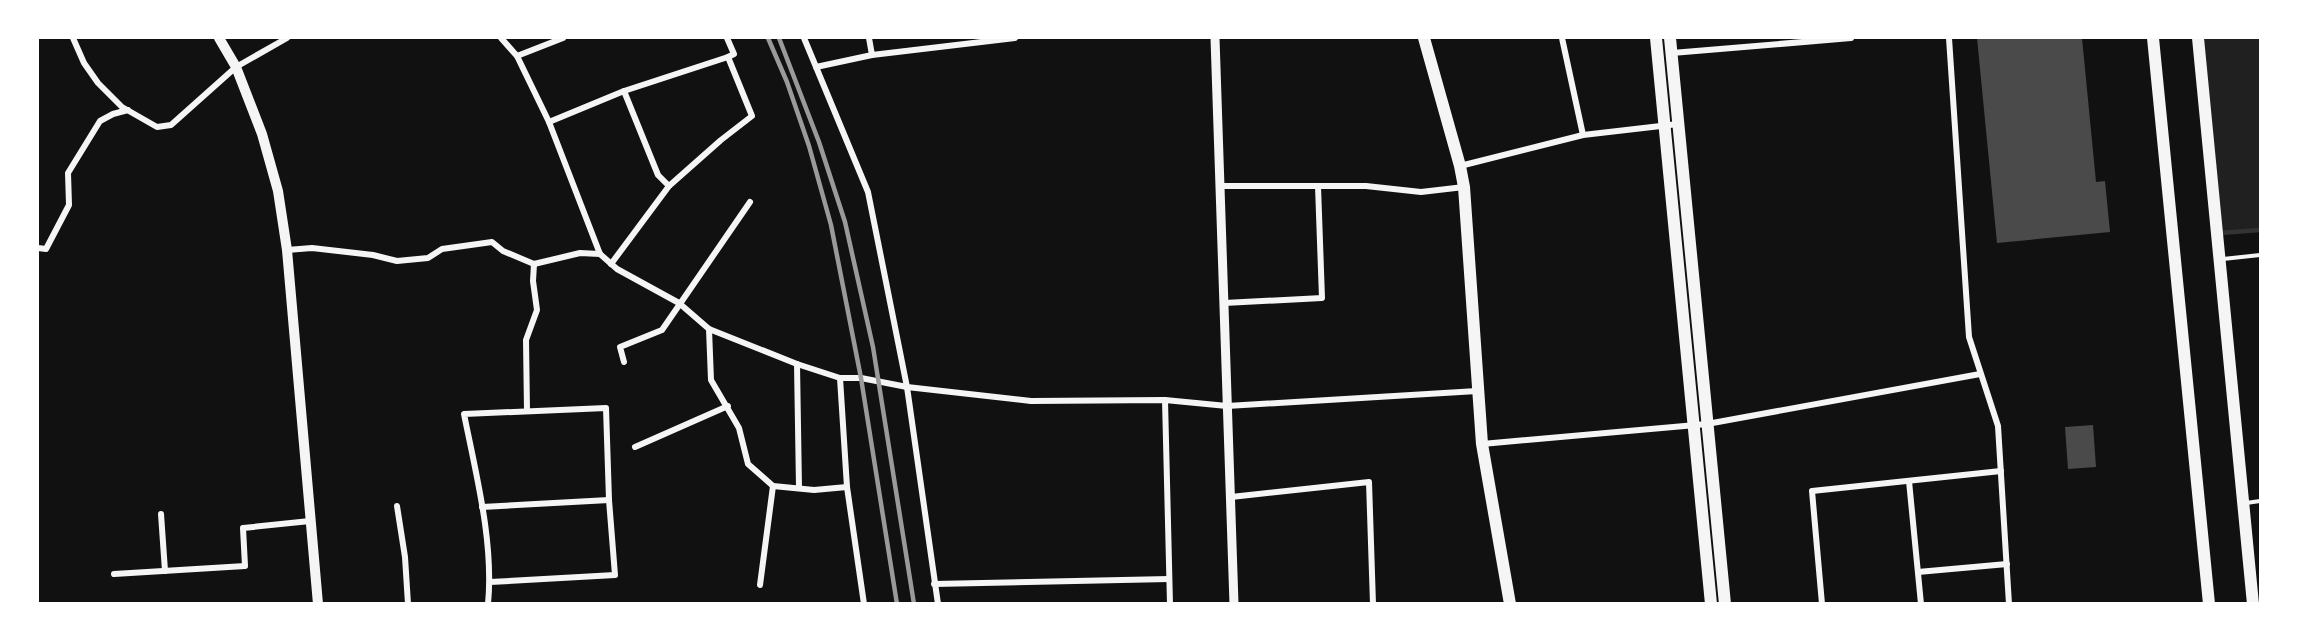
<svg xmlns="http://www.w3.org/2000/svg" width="2298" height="641" font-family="Signika,sans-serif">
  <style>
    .green { fill: #202020 }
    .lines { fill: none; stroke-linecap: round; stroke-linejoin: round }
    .stream { stroke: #333; stroke-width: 4.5 }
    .building { fill: #4a4a4a }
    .service { stroke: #f5f5f5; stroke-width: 4 }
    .minor { stroke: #f5f5f5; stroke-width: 6 }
    .tertiary { stroke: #f5f5f5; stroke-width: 9 }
    .secondary { stroke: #f5f5f5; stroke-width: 10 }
    .primary { stroke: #f5f5f5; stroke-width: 12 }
    .trunk { stroke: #f5f5f5; stroke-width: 12 }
    .rail { stroke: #9a9a9a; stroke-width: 4.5 }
  </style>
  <rect width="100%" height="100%" fill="#111"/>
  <polygon class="green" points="2198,38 2260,38 2260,230 2217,234"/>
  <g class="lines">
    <polyline class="stream" points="2220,233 2260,230"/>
  </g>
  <g class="building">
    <polygon points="1977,38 2082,38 2096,182 2105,181 2110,232 1997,243"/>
    <polygon points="2093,425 2096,467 2068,469 2065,427"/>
  </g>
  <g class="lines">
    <g class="service">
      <polyline points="2223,259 2260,255"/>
      <polyline points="2246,503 2260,501"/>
    </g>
    <g class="minor">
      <polyline points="73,38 84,63 98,83 122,107 157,127 171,125 236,67 287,38"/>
      <polyline points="501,38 517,56 549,122 600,254 617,269 679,303 709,329 797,364 840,378 861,378 907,387 1031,401 1165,400 1227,406 1477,391"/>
      <polyline points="727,38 734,54 728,57"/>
      <polyline points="804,38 868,192 907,387 938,604"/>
      <polyline points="869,38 872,55"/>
      <polyline points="1562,38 1583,135"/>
      <polyline points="1949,38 1969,337 1998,426 2009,604"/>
      <polyline points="1672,53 1851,38"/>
      <polyline points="517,56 563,38"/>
      <polyline points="816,67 872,55 1015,38"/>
      <polyline points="624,91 658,175 669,186"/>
      <polyline points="549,122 624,91 728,57 752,116 721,140 669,186 611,264"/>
      <polyline points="1460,166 1583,135 1678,124"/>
      <polyline points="1221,186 1366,186 1421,192 1464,187"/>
      <polyline points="38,248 46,249 69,205 68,173 100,121 113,114 128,110"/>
      <polyline points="287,250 312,248 373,255 397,261 428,258 442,249 492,242 503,251 534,264 580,253 600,254"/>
      <polyline points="1224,303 1322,298 1318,186"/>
      <polyline points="709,329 711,380 739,428 748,464 773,486 814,490 847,487"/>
      <polyline points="624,362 620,347 662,330 750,202"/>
      <polyline points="797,364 799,488"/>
      <polyline points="840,378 847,487 864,604"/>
      <polyline points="1165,400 1170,604"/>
      <polyline points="527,411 526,340 537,310 533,281 534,264"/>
      <polyline points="1482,444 1707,424 1980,374"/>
      <polyline points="635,447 728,406"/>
      <polyline points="1909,481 1921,604"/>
      <polyline points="1231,497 1369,482 1373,604"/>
      <polyline points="397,506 405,557 408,604"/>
      <polyline points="482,507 609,500"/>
      <polyline points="161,514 165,571"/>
      <polyline points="1918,572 2007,564"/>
      <polyline points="114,574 245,566 243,528 310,521"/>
      <polyline points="934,584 1169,579"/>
      <polyline points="760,585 773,486"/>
      <path d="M 488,604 C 494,543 476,474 464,414 L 606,408 L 609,500 L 615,575 L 490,582"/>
      <polyline points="1822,604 1812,491 2001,471"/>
    </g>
    <polyline class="tertiary" points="1215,38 1234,604"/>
    <polyline class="secondary" points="219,38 236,67 262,134 278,191 287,250 318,604"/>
    <g class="primary">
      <polyline points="1424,38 1460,166 1464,187 1482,444 1510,604"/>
      <polyline points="2153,38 2209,604"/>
      <polyline points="2198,38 2253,604"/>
    </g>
    <g class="trunk">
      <polyline points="1656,38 1711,604"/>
      <polyline points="1670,38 1725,604"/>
    </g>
    <g class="rail">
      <polyline points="768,38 787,82 809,146 831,225 861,378 897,604"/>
      <polyline points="779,38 819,142 845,222 873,347 914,604"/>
    </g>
  </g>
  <rect width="2298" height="641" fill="none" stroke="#ffffff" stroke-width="78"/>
</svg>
